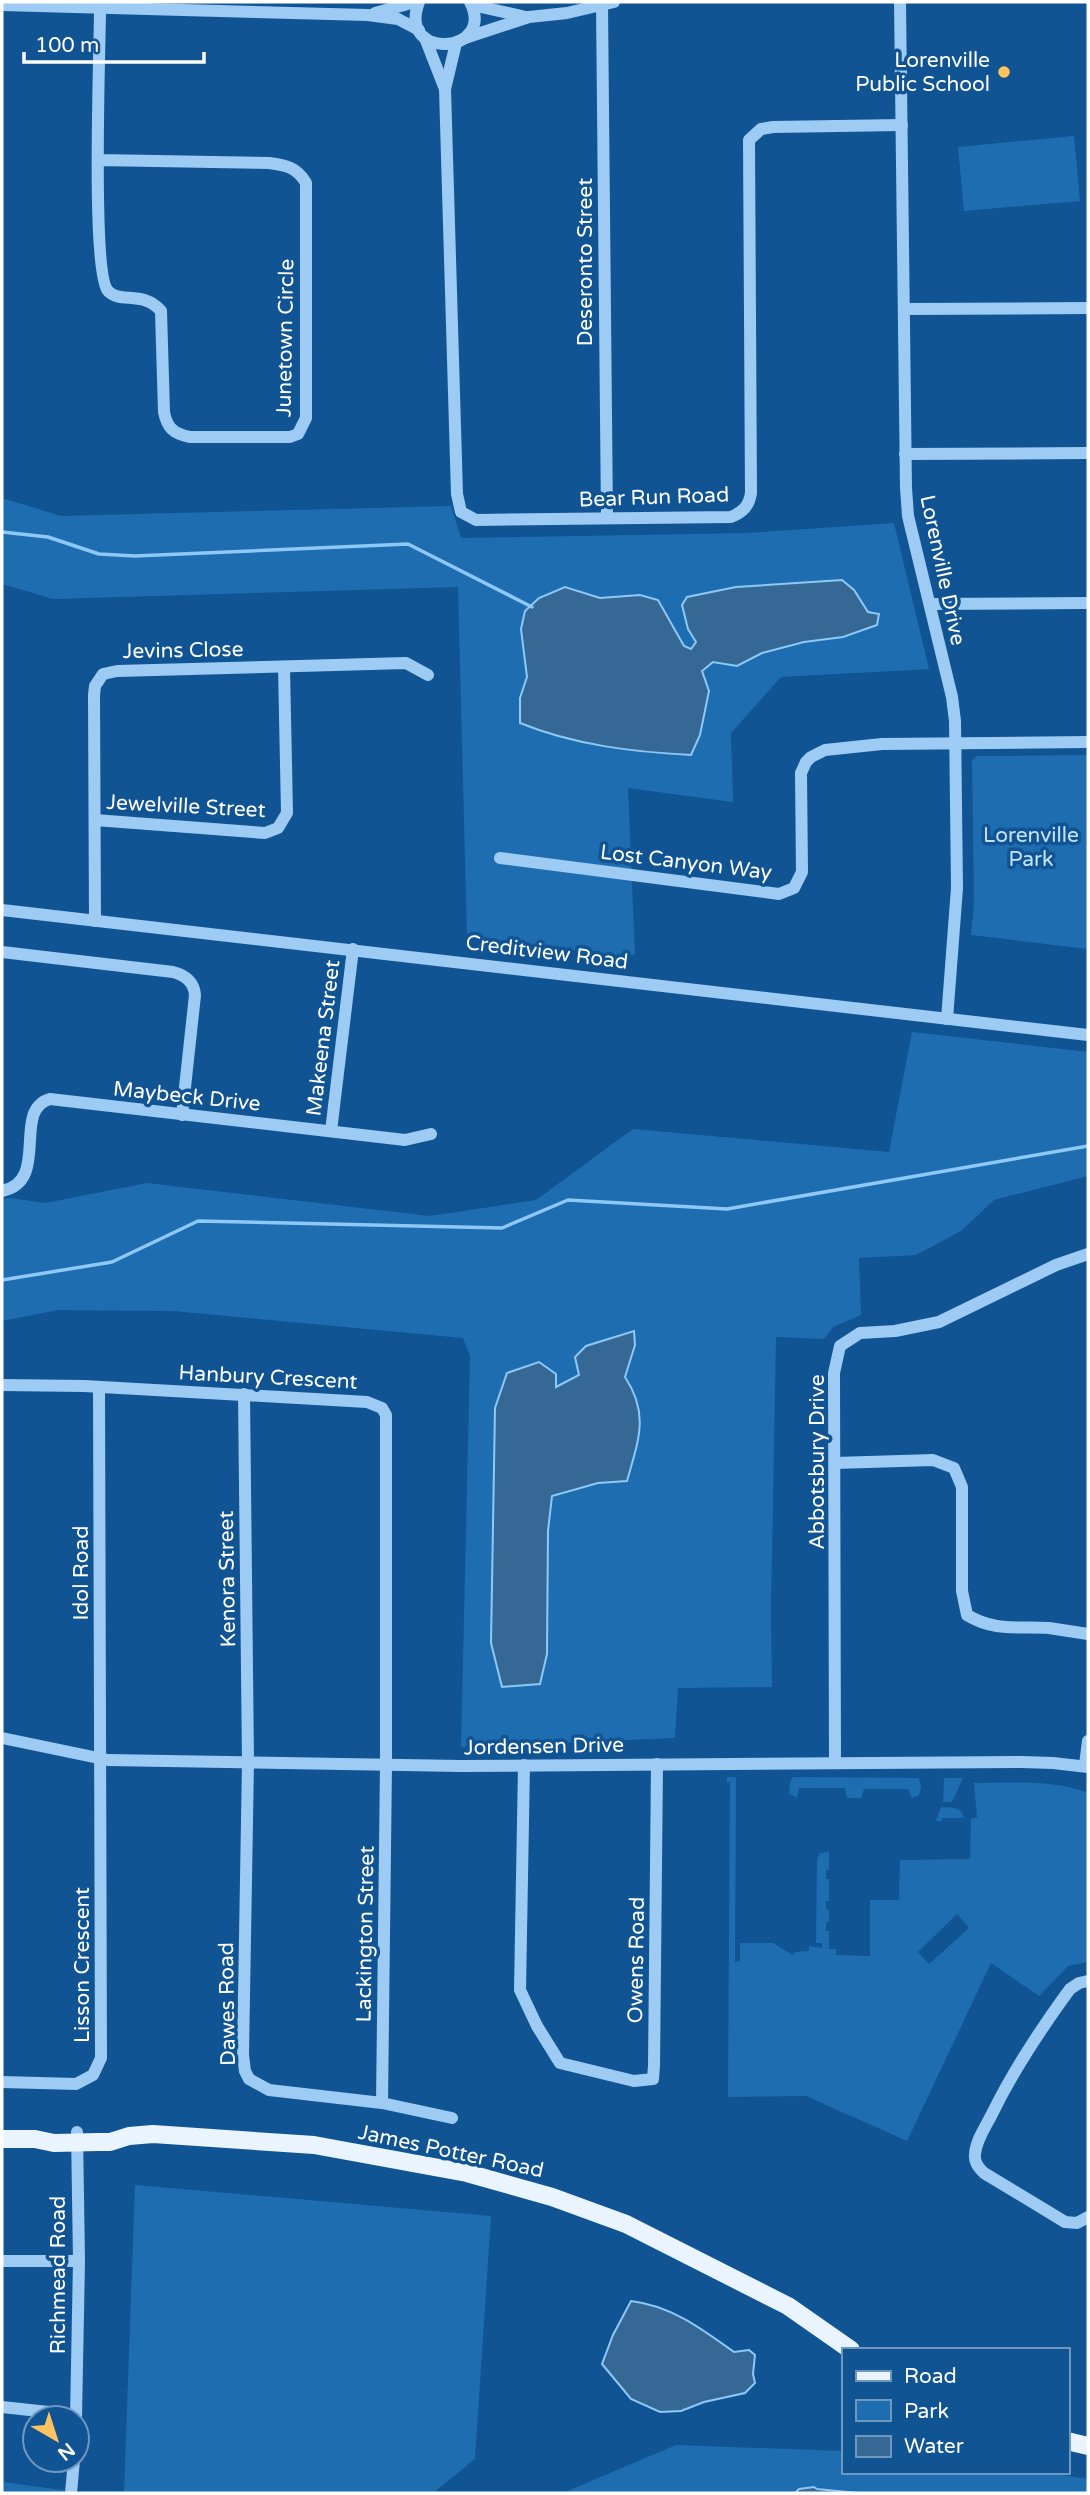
<svg xmlns="http://www.w3.org/2000/svg" width="1090" height="2495" font-family="'Varela Round',sans-serif">
  <style>
    .green { fill: #1e6db1; fill-rule: evenodd }
    .water { fill: #366896; stroke: #8ec8f7; stroke-width: 2 }
    .lines { fill: none; stroke-linecap: round; stroke-linejoin: round }
    .stream { stroke: #8ec8f7; stroke-width: 3.5 }
    .minor { stroke: #9dcbf4; stroke-width: 12 }
    .major { stroke: #e9f4ff; stroke-width: 18 }
    .poi-dot { fill: #ffc45f; stroke: #105494; stroke-width: 2.5 }
    .labels { text-anchor: middle; stroke-width: 7; stroke-linejoin: round; paint-order: stroke }
    .poi-label { font-size: 21px; fill: #fff; stroke: #105494; text-anchor: end }
    .street-label { font-size: 21px; fill: #fff; stroke: #105494 }
    .park-label { font-size: 21px; fill: #c5e3fe; stroke: #105494 }
  </style>
  <rect width="100%" height="100%" fill="#105494"/>
  <g class="green">
    <polygon points="1074,136 1080,201 964,211 958,147"/>
    <polygon points="2,498 61,516 451,506 461,538 747,533 894,523 929,669 781,677 731,733 733,802 628,788 635,954 627,957 467,938 458,587 53,599 2,584"/>
    <polygon points="1088,755 1088,949 971,935 974,903 972,761 977,756"/>
    <polygon points="912,1032 1088,1052 1088,1176 994,1200 961,1231 916,1255 859,1258 861,1315 833,1327 824,1339 776,1337 771,1609 772,1687 678,1688 675,1738 461,1747 470,1356 463,1338 173,1311 58,1310 2,1321 2,1199 10,1198 45,1203 147,1183 430,1216 536,1200 633,1129 889,1152"/>
    <path d="M 727,1777 L 736,1777 L 735,1962 L 740,1961 L 740,1943 L 773,1943 L 792,1955 L 795,1952 L 809,1951 L 809,1946 L 822,1948 L 822,1943 L 816,1943 L 817,1860 L 820,1853 L 829,1852 L 829,1870 L 826,1870 L 826,1879 L 829,1879 L 829,1901 L 826,1901 L 826,1909 L 829,1910 L 829,1922 L 826,1922 L 826,1931 L 829,1931 L 829,1949 L 836,1949 L 836,1955 L 870,1956 L 870,1900 L 899,1900 L 900,1860 L 970,1859 L 971,1818 L 977,1818 L 974,1783 C 1012,1783 1052,1779 1088,1793 L 1088,1962 L 1068,1966 L 1039,1996 L 991,1963 L 907,2141 L 806,2096 L 728,2097 L 730,1782 L 727,1782 ZM 957,1914 L 969,1928 L 929,1964 L 918,1952 Z"/>
    <polygon points="793,1777 919,1778 921,1787 919,1795 912,1798 908,1789 864,1789 861,1798 847,1798 845,1788 799,1788 797,1798 789,1793 790,1783"/>
    <polygon points="944,1778 963,1778 952,1802 943,1802"/>
    <path d="M 941,1807 C 952,1808 961,1806 964,1818 L 942,1818 L 942,1821 L 936,1821 Z"/>
    <polygon points="135,2185 491,2216 475,2459 433,2493 124,2493"/>
    <polygon points="676,2445 843,2451 843,2472 1041,2472 1088,2479 1088,2493 844,2493 814,2487 796,2490 795,2493 563,2493"/>
    <polygon points="2,2482 85,2493 2,2493"/>
  </g>
  <g class="water">
    <path d="M 842,580 L 854,590 L 868,612 L 879,614 L 877,625 L 843,637 L 804,642 L 762,653 L 737,666 L 713,662 L 702,671 L 709,691 L 700,735 L 691,755 C 633,752 574,745 520,723 L 520,698 L 527,677 L 521,629 L 525,611 L 539,598 L 565,587 L 600,598 L 640,595 L 658,600 L 684,646 L 691,649 L 696,642 L 688,629 L 682,605 L 687,597 L 736,587 Z"/>
    <path d="M 634,1331 L 635,1345 L 625,1377 C 650,1415 638,1441 627,1481 L 598,1483 L 552,1496 L 548,1531 L 547,1654 L 540,1684 L 502,1687 L 491,1643 L 495,1408 L 507,1373 L 539,1362 L 556,1374 L 556,1387 L 579,1375 L 575,1357 L 586,1346 Z"/>
    <path d="M 631,2301 C 672,2306 702,2329 734,2352 L 749,2350 L 755,2355 L 753,2374 L 755,2383 L 745,2393 L 704,2402 L 681,2411 L 660,2412 L 631,2399 L 602,2364 L 613,2335 Z"/>
    <polygon points="814,2487 817,2489 858,2493 795,2493 799,2489"/>
  </g>
  <g class="lines">
    <g class="stream">
      <polyline points="2,532 48,537 99,554 135,556 408,544 532,607"/>
      <polyline points="2,1280 112,1262 198,1221 502,1228 568,1200 727,1209 1088,1146"/>
    </g>
    <g class="minor">
      <path d="M 419,2 C 396,62 497,54 470,2"/>
      <polyline points="900,2 906,488 908,516 952,697 955,721 957,888 947,1019"/>
      <polyline points="2,5 368,15 398,19 419,30"/>
      <polyline points="472,5 526,17"/>
      <polyline points="602,5 607,518"/>
      <polyline points="375,13 415,2"/>
      <polyline points="425,38 445,89"/>
      <polyline points="465,38 529,17 567,13 614,2"/>
      <path d="M 456,43 L 445,89 L 457,494 L 461,512 L 476,520 L 731,517 C 743,512 749,506 751,493 L 749,140 L 761,129 L 773,127 L 902,125"/>
      <path d="M 98,160 L 269,163 C 285,165 297,167 306,183 L 306,418 L 298,434 L 290,437 L 190,437 C 174,434 167,428 164,412 L 161,311 C 143,290 120,304 108,291 C 91,272 100,48 100,9"/>
      <polyline points="904,309 1088,308"/>
      <polyline points="905,454 1088,453"/>
      <polyline points="930,604 1088,603"/>
      <polyline points="95,820 265,833 278,828 287,813 284,667"/>
      <polyline points="500,858 779,894 794,888 802,872 801,773 806,762 811,757 825,750 882,744 1088,742"/>
      <polyline points="2,910 1088,1035"/>
      <polyline points="95,921 94,695 95,686 103,674 117,671 406,663 428,675"/>
      <path d="M 2,952 L 173,972 C 185,975 194,982 195,995 L 182,1115"/>
      <polyline points="331,1131 353,949"/>
      <path d="M 2,1191 C 51,1181 11,1110 50,1099 L 405,1140 L 431,1134"/>
      <polyline points="2,1385 84,1386 367,1402 382,1408 386,1415 386,1765 382,2103"/>
      <polyline points="244,1394 248,1762 243,2055 245,2071 249,2079 269,2090 382,2103 452,2118"/>
      <path d="M 835,1463 L 933,1460 L 954,1468 L 962,1487 L 962,1591 L 967,1615 C 995,1632 1018,1626 1049,1628 C 1062,1630 1075,1632 1088,1634"/>
      <polyline points="2,1738 108,1760 461,1766 1022,1762 1053,1763 1088,1767"/>
      <polyline points="835,1762 834,1373 840,1346 860,1333 895,1331 939,1322 1056,1265 1088,1254"/>
      <polyline points="524,1765 520,1990 537,2026 560,2063 634,2081 653,2079 654,2066 657,1764"/>
      <polyline points="1085,1765 1088,1741"/>
      <path d="M 1088,1981 L 1079,1983 L 1070,1989 C 1040,2030 1014,2069 992,2114 C 986,2126 976,2140 975,2154 C 974,2162 978,2167 984,2173 L 1065,2222 L 1077,2223 L 1088,2217"/>
      <polyline points="2,2082 76,2084 93,2075 101,2058 99,1387"/>
      <polyline points="2,2261 79,2261"/>
      <polyline points="2,2407 76,2415"/>
      <polyline points="76,2418 79,2261 77,2132"/>
      <polyline points="71,2493 74,2460"/>
    </g>
    <g class="major">
      <polyline points="2,2139 35,2139 54,2143 98,2142 110,2142 129,2136 153,2134 314,2145 467,2173 552,2197 626,2224 788,2306 851,2350"/>
      <polyline points="1067,2441 1088,2446"/>
    </g>
  </g>
  <circle class="poi-dot" cx="1004" cy="72" r="7"/>
  <g class="labels">
    <g class="poi-label">
      <text x="990" y="67">Lorenville<tspan x="990" dy="24">Public School</tspan></text>
    </g>
    <g class="street-label">
      <text transform="translate(585 262) rotate(-90)" y="7">Deseronto Street</text>
      <text transform="translate(285 338) rotate(-89)" y="7">Junetown Circle</text>
      <text transform="translate(654 497) rotate(-2)" y="7">Bear Run Road</text>
      <text transform="translate(943 570) rotate(78)" y="7">Lorenville Drive</text>
      <text transform="translate(183 650) rotate(-1)" y="7">Jevins Close</text>
      <text transform="translate(186 806) rotate(3)" y="7">Jewelville Street</text>
      <text transform="translate(686 862) rotate(7)" y="7">Lost Canyon Way</text>
      <text transform="translate(547 952) rotate(7)" y="7">Creditview Road</text>
      <text transform="translate(323 1038) rotate(-83)" y="7">Makeena Street</text>
      <text transform="translate(187 1096) rotate(6)" y="7">Maybeck Drive</text>
      <text transform="translate(268 1377) rotate(3)" y="7">Hanbury Crescent</text>
      <text transform="translate(817 1462) rotate(-90)" y="7">Abbotsbury Drive</text>
      <text transform="translate(81 1573) rotate(-90)" y="7">Idol Road</text>
      <text transform="translate(227 1579) rotate(-91)" y="7">Kenora Street</text>
      <text transform="translate(544 1746) rotate(-1)" y="7">Jordensen Drive</text>
      <text transform="translate(365 1934) rotate(-89)" y="7">Lackington Street</text>
      <text transform="translate(636 1960) rotate(-89)" y="7">Owens Road</text>
      <text transform="translate(82 1965) rotate(-90)" y="7">Lisson Crescent</text>
      <text transform="translate(227 2004) rotate(-91)" y="7">Dawes Road</text>
      <text transform="translate(451 2151) rotate(12)" y="7">James Potter Road</text>
      <text transform="translate(58 2275) rotate(-90)" y="7">Richmead Road</text>
    </g>
    <g class="park-label">
      <text x="1031" y="842">Lorenville<tspan x="1031" dy="24">Park</tspan></text>
    </g>
  </g>
  <rect width="1090" height="2495" fill="none" stroke="#ffffff" stroke-width="7"/>
  <rect x="842" y="2348" width="228" height="126" fill="#105494" stroke="#7098bf" stroke-width="2"/>
  <rect x="856" y="2371" width="35" height="10" fill="#e9f4ff" stroke="#7098bf" stroke-width="2"/>
  <text x="904" y="2383" font-size="21" fill="#ffffff">Road</text>
  <rect x="856" y="2400" width="35" height="21" fill="#1e6db1" stroke="#7098bf" stroke-width="2"/>
  <text x="904" y="2418" font-size="21" fill="#ffffff">Park</text>
  <rect x="856" y="2436" width="35" height="21" fill="#366896" stroke="#7098bf" stroke-width="2"/>
  <text x="904" y="2453" font-size="21" fill="#ffffff">Water</text>
  <g transform="translate(56 2439) rotate(141)"><circle r="33" fill="#105494" stroke="#7098bf" stroke-width="2"/>
  <path d="M0-5L12 26L0 18L-12 26Z" fill="#ffc45f"/>
  <text y="-10" font-size="19" font-weight="bold" text-anchor="middle" fill="#ffffff">N</text>
  </g>
  <path d="M24 52v10h180v-10" fill="none" stroke="#ffffff" stroke-width="3.5"/>
  <text x="35" y="52" font-size="21" fill="#ffffff" stroke="#105494" stroke-width="5" paint-order="stroke">100 m</text>
</svg>
